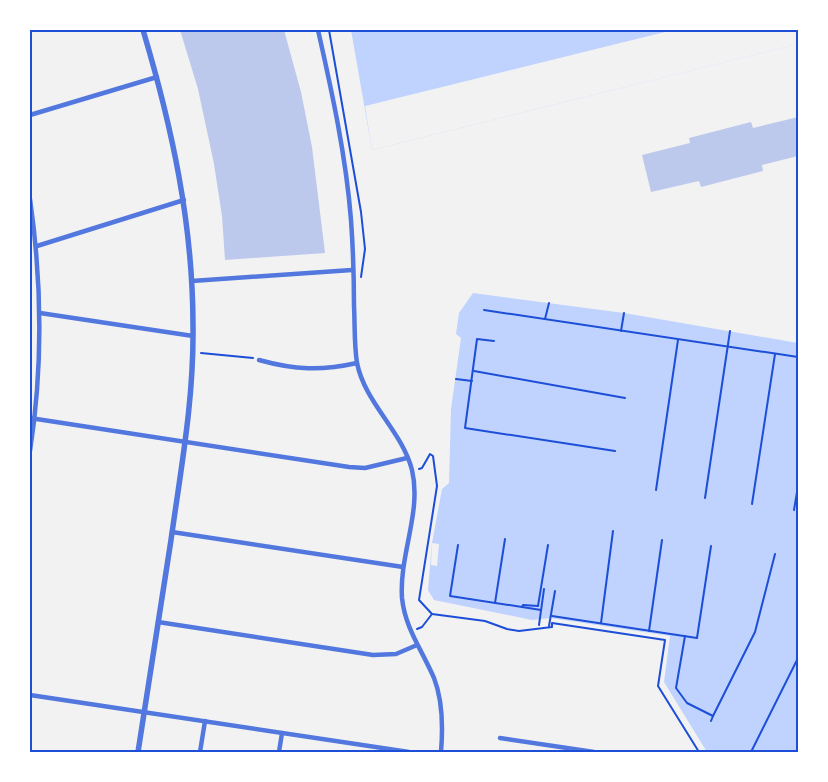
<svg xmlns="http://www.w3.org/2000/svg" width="828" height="782" font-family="'PT Sans',sans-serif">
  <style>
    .water { fill: #bfd3fe }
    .pier { fill: #f2f2f2 }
    .building { fill: #bdc9ec }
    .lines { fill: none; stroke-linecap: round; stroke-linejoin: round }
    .path { stroke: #1d4ed8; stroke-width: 2 }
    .minor { stroke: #5277de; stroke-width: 4.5 }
    .tertiary { stroke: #5277de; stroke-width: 5.5 }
    .neatline { fill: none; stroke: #1d4ed8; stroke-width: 2 }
  </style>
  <rect width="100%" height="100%" fill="#f2f2f2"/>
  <g class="water">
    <polygon points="351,30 798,30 798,44 372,150"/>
    <polygon points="473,293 624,313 798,343 798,752 707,752 664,682 670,636 551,618 532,620 434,600 428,590 432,543 442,489 449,483 451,409 461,338 456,334 459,313"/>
  </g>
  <g class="pier">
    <polygon points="673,30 798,30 798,44 372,150 365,106"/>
    <polygon points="432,543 439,544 437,566 431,565"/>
  </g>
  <g class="building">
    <polygon points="180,30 284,30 301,92 312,147 325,253 225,260 222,216 214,164 198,89"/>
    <polygon points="798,117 798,156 762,165 763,171 701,187 699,181 651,192 642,155 690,143 689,138 751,122 753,128"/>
  </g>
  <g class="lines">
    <g class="path">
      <polyline points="329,30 361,212 365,249 361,277"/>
      <polyline points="484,310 798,357"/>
      <polyline points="545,319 549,303"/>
      <polyline points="621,331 624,313"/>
      <polyline points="494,341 477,339 465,428 615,451"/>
      <polyline points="201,353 253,358"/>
      <polyline points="474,371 625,398"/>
      <polyline points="456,379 472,381"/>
      <polyline points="419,469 422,468 430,454 433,456 437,486 419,600 432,614 485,621 507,629 519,631 552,627 552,623 665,640 658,686 699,752"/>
      <polyline points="656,490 678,340"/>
      <polyline points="705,498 730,331"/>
      <polyline points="752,504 775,354"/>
      <polyline points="794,510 798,486"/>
      <polyline points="458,545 450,596 522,607 523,605 538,606 548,545"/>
      <polyline points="495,603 505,539"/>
      <polyline points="522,607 541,610"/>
      <polyline points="552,616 697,638 711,546"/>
      <polyline points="601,623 613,531"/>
      <polyline points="539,625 544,589"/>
      <polyline points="549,626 555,591"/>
      <polyline points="417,629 422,627 432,614"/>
      <polyline points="649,631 662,540"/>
      <polyline points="685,636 676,688 687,703 713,716 711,721"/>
      <polyline points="713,716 755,632 775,554"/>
      <polyline points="751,752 798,658"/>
    </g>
    <g class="minor">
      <path d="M 318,30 C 332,92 346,156 351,220 C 353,248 354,278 354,306 C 355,325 354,344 357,363 C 365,403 402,431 412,470 C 422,512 399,555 402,598 C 405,628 422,650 434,678 C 443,701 443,728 441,752"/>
      <polyline points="30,115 157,77"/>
      <path d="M 30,199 C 42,283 43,367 30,451"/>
      <polyline points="37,246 184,200"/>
      <polyline points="192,281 352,270"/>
      <polyline points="40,313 193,336"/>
      <path d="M 259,360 C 295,370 321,371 357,363"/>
      <polyline points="30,418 349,467 365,468 407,458"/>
      <polyline points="172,532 403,567"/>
      <polyline points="158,622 373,655 396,654 417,645"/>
      <polyline points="30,695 409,752"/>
      <polyline points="500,738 594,752"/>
      <polyline points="200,752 205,721"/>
      <polyline points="279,752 282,733"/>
    </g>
    <path class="tertiary" d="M 138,752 C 149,681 160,610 171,540 C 181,468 194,399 193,326 C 193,224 172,127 143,30"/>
  </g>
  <rect width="828" height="782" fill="none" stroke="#ffffff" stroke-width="62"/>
  <rect x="31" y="31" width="766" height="720" class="neatline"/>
</svg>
